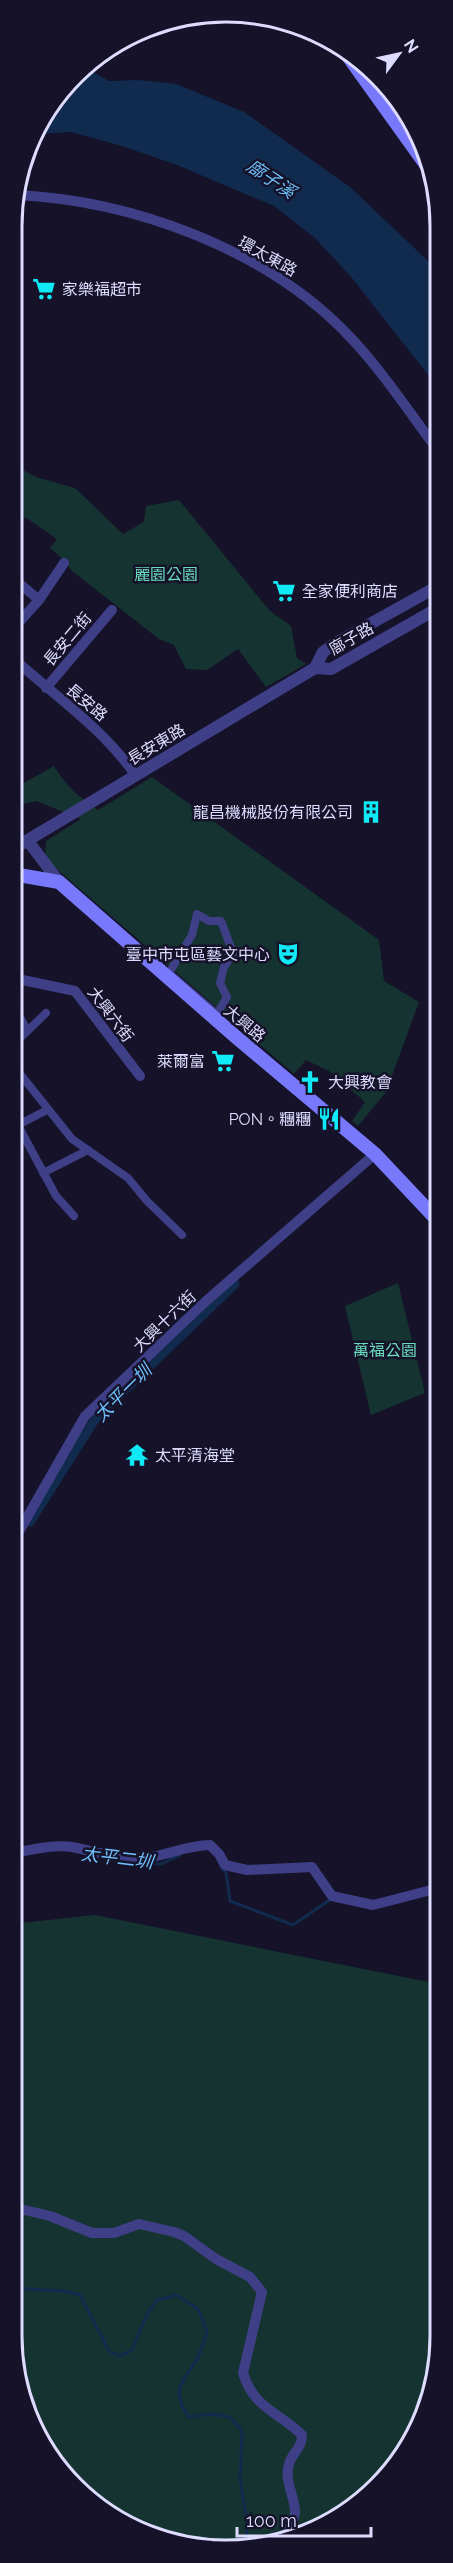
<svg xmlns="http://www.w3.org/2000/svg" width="453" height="2563" font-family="Raleway,'Noto Sans TC',sans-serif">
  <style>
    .green { fill: #153431 }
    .water { fill: #112b4e }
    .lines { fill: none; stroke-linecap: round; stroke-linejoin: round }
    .stream { stroke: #112b4e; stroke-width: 3 }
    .canal { stroke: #112b4e; stroke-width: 9 }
    .pedestrian { stroke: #3f3f87; stroke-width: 8 }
    .minor { stroke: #3f3f87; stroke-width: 10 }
    .tertiary { stroke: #3f3f87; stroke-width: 12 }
    .secondary { stroke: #7779fa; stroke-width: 14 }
    .labels { text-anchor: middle; stroke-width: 5; stroke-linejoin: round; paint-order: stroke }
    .street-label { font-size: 16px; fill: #dedcfe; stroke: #15122a }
    .poi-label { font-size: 16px; fill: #dedcfe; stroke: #15122a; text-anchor: start }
    .park-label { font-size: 16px; fill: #69dcbb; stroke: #15122a }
    .water-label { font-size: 18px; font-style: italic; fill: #6ebff9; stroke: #15122a }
    .rim { fill: none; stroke: #dedcfe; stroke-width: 3 }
  </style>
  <rect width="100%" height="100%" fill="#15122a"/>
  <g class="green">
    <polygon points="14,465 36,477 75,488 123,534 144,522 146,506 179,500 270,611 291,626 297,658 306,664 266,687 238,649 207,670 186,669 174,645 159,639 72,571 65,561 50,548 57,539 28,519 14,514"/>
    <path d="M 54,766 C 66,786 79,797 98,810 L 152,777 L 379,940 L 384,981 L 419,1002 L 386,1092 L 358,1126 L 352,1121 L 365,1102 L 329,1071 L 306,1060 L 294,1074 L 45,859 L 46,841 L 81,819 L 36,801 L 13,806 L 13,789 Z"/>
    <polygon points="398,1283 425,1393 371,1415 345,1306"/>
    <polygon points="95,1915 439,1984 439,2364 419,2432 368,2498 295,2540 213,2551 144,2535 75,2488 28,2418 12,2336 12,1924"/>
  </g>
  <polygon class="water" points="86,68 109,81 138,80 176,84 244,112 350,187 428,261 440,276 440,390 352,278 315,238 274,206 177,165 122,146 71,132 36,134 41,120"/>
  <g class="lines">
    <g class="stream">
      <polyline points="146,1863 161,1864 180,1855"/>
      <polyline points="221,1867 226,1873 230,1901 293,1925 331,1899"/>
      <path d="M 12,2288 L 64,2291 L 80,2295 L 109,2351 L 120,2356 L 132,2350 L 147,2314 L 157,2300 L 177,2295 L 199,2310 L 207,2332 C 204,2341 201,2351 197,2359 C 181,2385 171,2388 188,2417 L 210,2414 L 230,2417 L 242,2431 L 240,2480 L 247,2521 L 246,2546"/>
    </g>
    <polyline class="canal" points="30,1522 96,1418 235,1284"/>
    <g class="pedestrian">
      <polygon points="197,914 209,921 221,921 233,953 224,967 220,983 227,997 217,1014 169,973 192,935"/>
      <polyline points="13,1004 27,1030"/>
      <polyline points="13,1045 46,1013"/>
      <polyline points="13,1065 72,1139 128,1178 147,1201 182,1235"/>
      <polyline points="13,1116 56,1196 74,1216"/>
      <polyline points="18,1125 47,1110"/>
      <polyline points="43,1173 88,1150"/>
    </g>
    <g class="minor">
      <path d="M 15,195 C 133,200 269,250 351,338 C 384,373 411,415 440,453"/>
      <polyline points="13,578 39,600"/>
      <polyline points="13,629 39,600 64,563"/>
      <path d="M 13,658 C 56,697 103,728 136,776"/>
      <polyline points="46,688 112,610"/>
      <polyline points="13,978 75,991 140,1076"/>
      <polyline points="13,1542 85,1416 206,1301 375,1154"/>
      <path d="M 12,1854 C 31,1849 53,1844 72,1847 C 98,1852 120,1860 146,1858 C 168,1855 188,1845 210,1845 L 219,1854 L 225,1865 L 247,1870 L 312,1867 L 332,1896 L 373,1905 L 439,1888"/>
      <path d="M 12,2207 L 50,2216 L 92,2233 L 114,2233 L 139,2224 L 174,2232 L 184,2236 L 216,2259 L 250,2277 L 262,2292 L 243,2373 C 254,2409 279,2412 302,2435 C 302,2449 292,2452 289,2464 C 284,2480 294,2495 295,2510 C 296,2520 286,2530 286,2541"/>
    </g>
    <g class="tertiary">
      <polyline points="315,668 323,652 334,644 440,585"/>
      <polyline points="315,668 331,669 440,607"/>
      <polyline points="28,841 59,882"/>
      <polyline points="13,849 315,668"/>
    </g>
    <g class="secondary">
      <polyline points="343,49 429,169"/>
      <polyline points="377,74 419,133"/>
      <polyline points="13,874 59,882 236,1037 375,1154 440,1223"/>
    </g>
  </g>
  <defs>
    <g id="supermarket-bare" transform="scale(1.8)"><path d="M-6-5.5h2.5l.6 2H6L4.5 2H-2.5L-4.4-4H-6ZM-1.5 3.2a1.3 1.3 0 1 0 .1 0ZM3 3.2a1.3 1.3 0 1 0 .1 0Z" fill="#10e9f6" stroke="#15122a" stroke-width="2.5" paint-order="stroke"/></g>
    <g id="building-bare" transform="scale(1.8)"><path d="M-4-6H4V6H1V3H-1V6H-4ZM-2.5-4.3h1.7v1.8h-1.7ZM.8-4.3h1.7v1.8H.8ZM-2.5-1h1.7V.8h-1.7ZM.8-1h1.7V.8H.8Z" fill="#10e9f6" stroke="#15122a" stroke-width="2.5" paint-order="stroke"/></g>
    <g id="theatre-bare" transform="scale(1.8)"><path d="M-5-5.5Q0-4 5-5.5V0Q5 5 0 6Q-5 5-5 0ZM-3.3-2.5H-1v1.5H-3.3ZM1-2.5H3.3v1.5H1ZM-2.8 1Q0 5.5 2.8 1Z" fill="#10e9f6" stroke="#15122a" stroke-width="2.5" paint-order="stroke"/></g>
    <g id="church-bare" transform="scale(1.8)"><path d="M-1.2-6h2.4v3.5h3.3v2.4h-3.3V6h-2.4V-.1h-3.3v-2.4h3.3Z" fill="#10e9f6" stroke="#15122a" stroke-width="2.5" paint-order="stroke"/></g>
    <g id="restaurant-bare" transform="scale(1.8)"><path d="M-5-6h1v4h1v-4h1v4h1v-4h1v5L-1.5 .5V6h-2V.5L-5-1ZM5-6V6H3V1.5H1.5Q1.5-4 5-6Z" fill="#10e9f6" stroke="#15122a" stroke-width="2.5" paint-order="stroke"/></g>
    <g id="temple-bare" transform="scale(1.8)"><path d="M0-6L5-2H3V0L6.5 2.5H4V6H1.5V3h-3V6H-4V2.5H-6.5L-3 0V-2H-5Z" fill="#10e9f6" stroke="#15122a" stroke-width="2.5" paint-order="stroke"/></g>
  </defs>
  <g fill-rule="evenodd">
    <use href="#supermarket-bare" x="44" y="289"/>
    <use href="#supermarket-bare" x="284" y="591"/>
    <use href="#building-bare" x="371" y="812"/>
    <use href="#theatre-bare" x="288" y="954"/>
    <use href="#supermarket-bare" x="223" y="1061"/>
    <use href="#church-bare" x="310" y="1082"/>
    <use href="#restaurant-bare" x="329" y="1119"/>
    <use href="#temple-bare" x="137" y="1455"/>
  </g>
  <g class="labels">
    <g class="street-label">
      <text transform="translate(268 256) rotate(29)" y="6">環太東路</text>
      <text transform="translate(351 638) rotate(-30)" y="6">廍子路</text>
      <text transform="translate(67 639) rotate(-50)" y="6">長安二街</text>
      <text transform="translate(87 702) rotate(40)" y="6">長安路</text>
      <text transform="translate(156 744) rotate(-31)" y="6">長安東路</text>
      <text transform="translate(111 1014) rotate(53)" y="6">大興六街</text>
      <text transform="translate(245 1023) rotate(40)" y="6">大興路</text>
      <text transform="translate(164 1321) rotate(-44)" y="6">大興十六街</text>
    </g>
    <g class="poi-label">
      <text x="62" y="295">家樂福超市</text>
      <text x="302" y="597">全家便利商店</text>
      <text x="353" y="818" text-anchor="end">龍昌機械股份有限公司</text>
      <text x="270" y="960" text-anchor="end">臺中市屯區藝文中心</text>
      <text x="205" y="1067" text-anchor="end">萊爾富</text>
      <text x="328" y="1088">大興教會</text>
      <text x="311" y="1125" text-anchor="end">PON。糰糰</text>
      <text x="155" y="1461">太平清海堂</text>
    </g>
    <g class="park-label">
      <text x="166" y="580">麗園公園</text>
      <text x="385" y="1356">萬福公園</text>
    </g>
    <g class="water-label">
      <text transform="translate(271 179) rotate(34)" y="6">廍子溪</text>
      <text transform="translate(123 1393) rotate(-45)" y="6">太平一圳</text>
      <text transform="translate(117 1858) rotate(7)" y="6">太平二圳</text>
    </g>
  </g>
  <path d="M0 0H453V2563H0ZM226 22H226A204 204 0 0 1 430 226V2336A204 204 0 0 1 226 2540H226A204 204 0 0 1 22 2336V226A204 204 0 0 1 226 22Z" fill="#15122a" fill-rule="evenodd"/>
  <path class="rim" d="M226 22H226A204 204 0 0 1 430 226V2336A204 204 0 0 1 226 2540H226A204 204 0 0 1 22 2336V226A204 204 0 0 1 226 22Z"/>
  <g transform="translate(399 54) rotate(57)" stroke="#15122a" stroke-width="4.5" paint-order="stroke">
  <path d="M0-4.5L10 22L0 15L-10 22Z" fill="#dedcfe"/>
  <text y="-9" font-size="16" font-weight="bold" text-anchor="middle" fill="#dedcfe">N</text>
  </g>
  <path d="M237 2527v9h134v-9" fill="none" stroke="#dedcfe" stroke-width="3"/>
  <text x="246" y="2527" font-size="18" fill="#dedcfe" stroke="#15122a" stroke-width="4.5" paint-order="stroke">100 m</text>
</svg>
